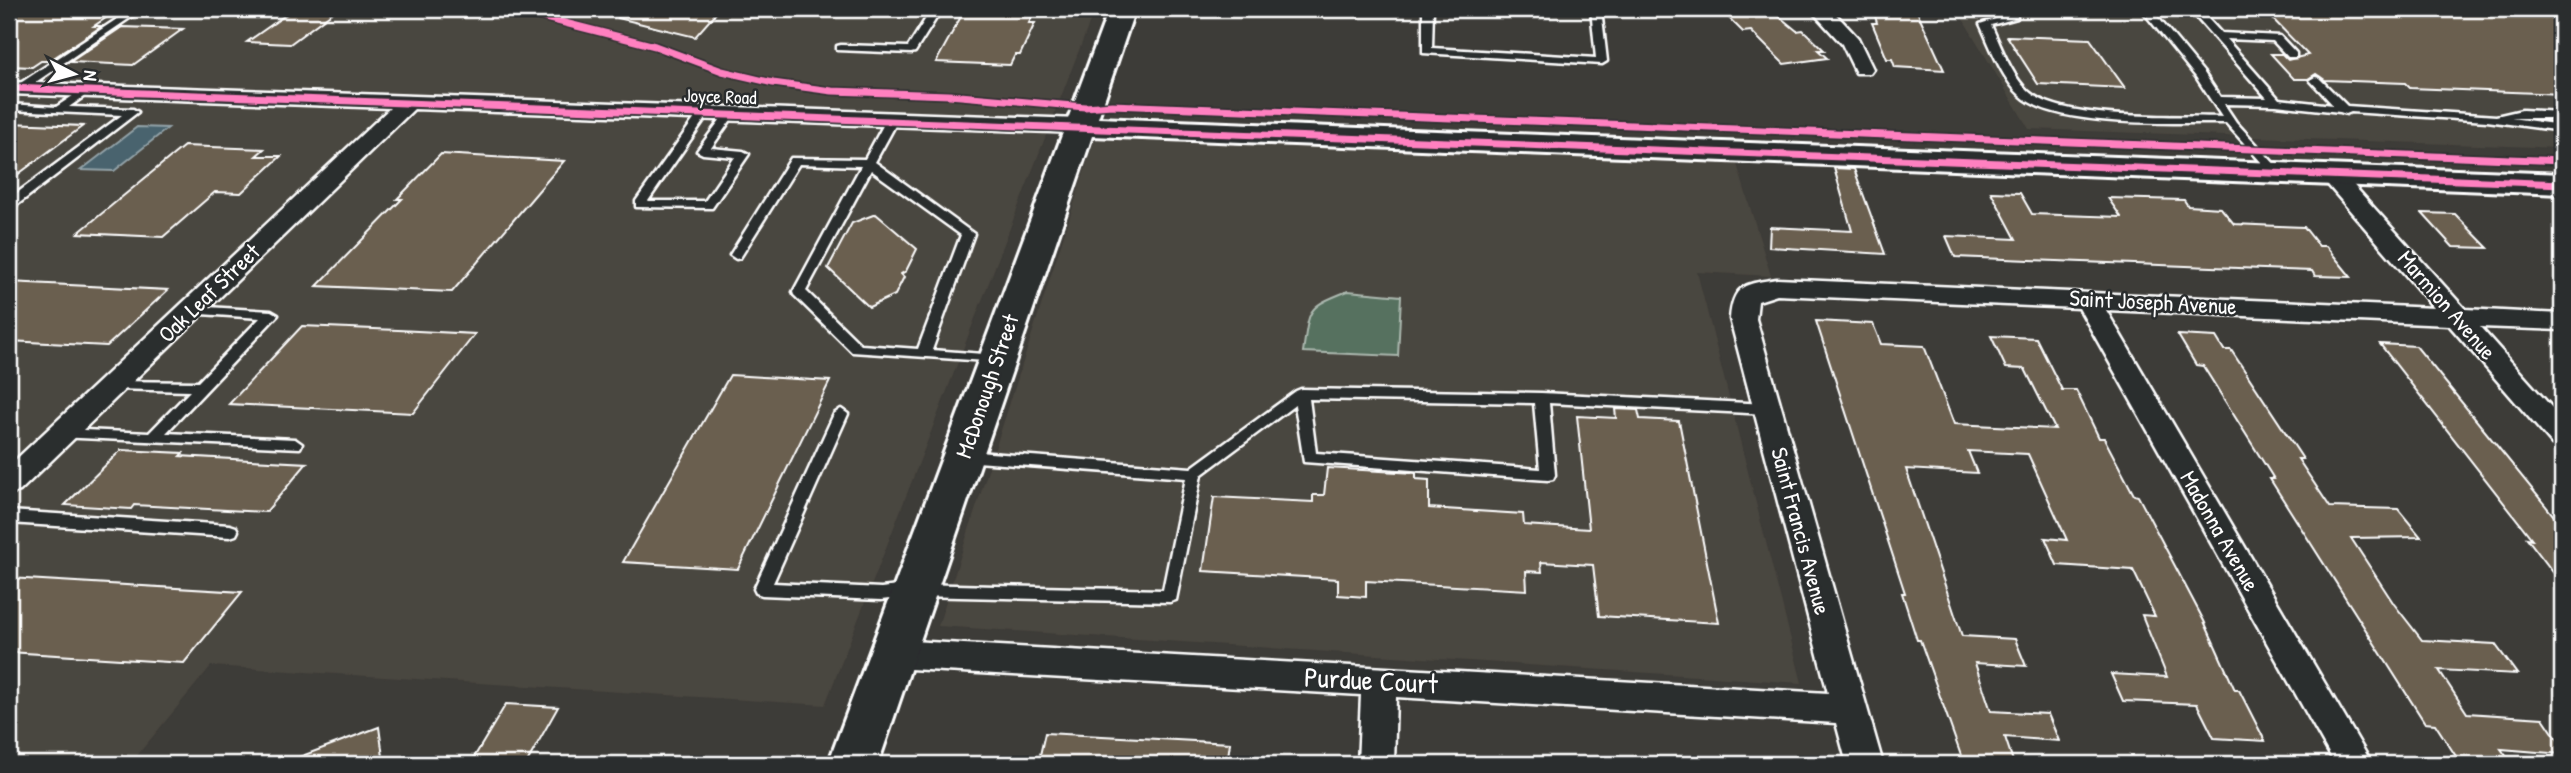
<svg xmlns="http://www.w3.org/2000/svg" width="2571" height="773" font-family="'Patrick Hand',sans-serif">
  <style>
    .built { fill: #4a463f }
    .green { fill: #57715f; stroke: #abb8af; stroke-width: 2 }
    .water { fill: #4a646e; stroke: #92a2a8; stroke-width: 2 }
    .building { fill: #6a5e50; stroke: #fff; stroke-width: 2 }
    .lines { fill: none; stroke-linecap: round; stroke-linejoin: round }
    .lane-casing { stroke: #fff; stroke-width: 5 }
    .street-casing { stroke: #fff; stroke-width: 5 }
    .secondary-casing { stroke: #fff; stroke-width: 6 }
    .lane { fill: #2a2d2e; fill-rule: evenodd }
    .street { fill: #2a2d2e; fill-rule: evenodd }
    .secondary { fill: #2a2d2e; fill-rule: evenodd }
    .cycleway-casing { stroke: #2a2d2e; stroke-width: 10 }
    .cycleway { stroke: #ff80c0; stroke-width: 7 }
    .labels { text-anchor: middle; stroke-width: 5; stroke-linejoin: round; paint-order: stroke }
    .far-street-label { font-size: 19px; fill: #fff; stroke: #2a2d2e }
    .street-label { font-size: 23px; fill: #fff; stroke: #2a2d2e }
    .near-street-label { font-size: 28px; fill: #fff; stroke: #2a2d2e }
  </style>
  <rect width="100%" height="100%" fill="#3d3c38"/>
  <filter id="ink" filterUnits="userSpaceOnUse"><feTurbulence type="fractalNoise" baseFrequency=".0143" numOctaves="2"/><feDisplacementMap in="SourceGraphic" scale="14" xChannelSelector="R" yChannelSelector="G"/><feConvolveMatrix kernelMatrix="1 2 1 2 8 2 1 2 1" color-interpolation-filters="sRGB"/></filter>
  <g filter="url(#ink)">
    <g class="built">
      <polygon points="9,9 1095,9 825,705 211,666 130,764 9,764"/>
      <polygon points="1957,9 2562,9 2562,148 2029,129"/>
      <polygon points="1098,129 1736,161 1771,276 1697,272 1802,683 938,626"/>
    </g>
    <path class="green" d="M 1348,291 L 1401,296 L 1398,356 L 1303,352 C 1310,308 1305,308 1348,291 Z"/>
    <polygon class="water" points="137,127 168,128 114,171 81,170"/>
    <g class="building">
      <polygon points="9,9 119,9 94,26 102,26 49,61 41,61 32,67 9,66"/>
      <polygon points="294,9 337,9 290,44 247,42"/>
      <polygon points="620,9 631,9 717,12 695,37 618,18"/>
      <polygon points="1720,9 1770,9 1797,31 1803,30 1824,50 1818,50 1827,58 1784,64 1751,31 1743,32"/>
      <polygon points="1873,9 1916,9 1944,70 1895,67 1892,59 1887,59 1872,23 1877,23"/>
      <polygon points="2263,9 2562,9 2562,94 2410,88 2405,83 2325,80 2316,74 2308,79 2294,79 2271,54 2282,54 2288,60 2308,55"/>
      <polygon points="964,11 1033,14 1029,23 1035,23 1020,55 1015,55 1010,65 936,62"/>
      <polygon points="122,27 183,29 133,65 70,62"/>
      <polygon points="2007,36 2090,39 2125,88 2038,84"/>
      <polygon points="9,123 83,126 9,181"/>
      <polygon points="184,146 264,149 256,156 281,156 241,193 215,192 163,237 78,233"/>
      <polygon points="441,154 564,161 452,292 317,286 402,199 397,199"/>
      <polygon points="1834,168 1854,169 1885,254 1769,247 1770,227 1852,231"/>
      <polygon points="1991,192 2020,193 2032,214 2121,217 2108,198 2184,200 2188,206 2221,208 2234,224 2304,227 2319,246 2326,246 2351,277 2315,276 2312,271 1955,257 1946,236 2016,239"/>
      <polygon points="2422,213 2455,214 2488,248 2453,247"/>
      <polygon points="876,214 917,249 906,271 901,274 904,277 895,295 869,307 828,268 852,223"/>
      <polygon points="9,282 168,290 107,346 9,341"/>
      <polygon points="1816,321 1873,324 1881,344 1924,346 1954,424 2055,429 2025,369 2006,368 1991,336 2036,338 2062,390 2076,390 2099,438 2104,438 2134,495 2138,496 2204,621 2235,690 2239,690 2265,741 2214,738 2197,704 2123,701 2111,674 2167,677 2142,615 2155,616 2133,570 2057,565 2045,538 2067,540 2028,454 1968,451 1977,473 1906,469 1962,636 2015,639 2026,666 1975,663 1991,711 2048,714 2059,741 2005,737 2014,764 1964,764 1920,640 1917,640 1902,593 1905,593"/>
      <polygon points="302,326 398,330 475,334 413,413 229,404"/>
      <polygon points="2178,335 2216,337 2224,350 2231,350 2303,459 2298,459 2330,507 2398,509 2421,537 2351,538 2394,604 2422,640 2495,644 2517,674 2439,670 2467,713 2543,718 2562,746 2562,754 2501,749 2512,764 2461,764 2435,724 2425,723 2270,479 2274,479 2203,366 2196,365"/>
      <polygon points="2380,344 2416,346 2562,526 2562,584 2527,538 2532,539"/>
      <polygon points="730,375 830,381 738,569 623,562"/>
      <polygon points="1615,409 1638,410 1640,419 1679,421 1719,623 1599,616 1593,565 1541,562 1542,572 1526,571 1527,590 1366,581 1366,597 1338,595 1338,579 1203,571 1214,497 1313,502 1313,495 1324,495 1327,468 1416,473 1416,479 1429,480 1429,508 1523,514 1524,525 1589,529 1577,416 1616,418"/>
      <polygon points="121,450 183,453 180,456 307,463 266,512 134,505 131,509 65,505"/>
      <polygon points="9,578 242,592 184,663 9,652"/>
      <polygon points="506,704 558,707 526,764 470,764"/>
      <polygon points="379,727 384,764 287,764 286,762"/>
      <polygon points="1045,733 1140,738 1230,743 1227,764 1038,764"/>
    </g>
    <g class="lines">
      <g class="lane-casing">
        <g id="lane">
          <polygon points="132,9 143,9 24,90 16,90 16,86"/>
          <polygon points="852,9 942,9 915,52 911,53 837,50 837,46 841,45 908,47 928,15 855,14 850,11"/>
          <polygon points="1423,9 1433,9 1432,48 1596,58 1591,9 1601,9 1607,61 1602,64 1423,53"/>
          <path d="M 2141,9 L 2151,9 L 2204,73 L 2220,97 L 2267,98 L 2189,9 L 2199,9 L 2221,33 L 2280,36 L 2296,53 L 2296,57 L 2288,57 L 2273,41 L 2226,39 L 2279,99 L 2333,105 L 2310,80 L 2315,77 L 2319,78 L 2347,106 L 2496,116 L 2522,110 L 2562,112 L 2562,118 L 2511,118 L 2562,125 L 2562,131 L 2487,121 L 2351,112 L 2346,114 L 2340,112 L 2276,105 L 2224,104 L 2236,122 L 2279,169 L 2281,171 L 2275,174 L 2271,173 L 2226,123 C 2177,122 2055,129 2020,95 C 2001,77 1991,47 1980,24 L 2011,14 L 2017,14 L 2017,18 L 1991,25 C 2001,46 2011,75 2028,91 C 2062,122 2175,115 2222,117 L 2196,77 Z"/>
          <polygon points="85,88 90,91 89,93 69,107 133,109 138,112 13,208 9,209 9,199 122,115 9,110 9,104 56,107"/>
          <polygon points="704,110 709,113 648,201 705,201 735,157 703,154 697,151 726,112 730,111 735,114 711,148 743,151 749,154 712,208 636,207 636,201 700,111"/>
          <path d="M 892,117 L 898,120 L 875,162 L 974,234 L 932,350 L 996,355 L 1003,359 L 1001,362 L 852,352 L 794,295 L 793,292 L 861,166 L 799,164 L 740,258 L 736,259 L 730,255 L 791,158 L 865,159 L 886,120 ZM 871,170 L 961,235 L 918,349 L 861,345 L 806,291 Z"/>
          <polygon points="191,306 271,311 278,315 166,433 295,439 302,444 300,448 57,437 55,434 57,431 62,429 149,433 190,391 113,389 106,384 108,381 198,382 260,318 186,313 184,310"/>
          <path d="M 1301,389 L 1541,393 L 1768,404 L 1775,409 L 1768,414 L 1549,403 L 1555,475 L 1553,479 L 1548,480 L 1304,462 L 1295,405 L 1201,475 L 1176,600 L 1170,602 L 915,596 L 881,600 L 762,595 L 756,593 L 754,589 L 834,414 L 841,409 L 848,414 L 773,583 L 881,588 L 915,584 L 1163,590 L 1186,478 L 964,461 L 959,460 L 957,456 L 959,452 L 964,451 L 1191,468 L 1296,391 ZM 1309,399 L 1534,403 L 1540,469 L 1316,453 Z"/>
          <polygon points="9,511 230,525 236,527 238,531 236,535 230,537 9,523"/>
        </g>
      </g>
      <g class="street-casing">
        <g id="street">
          <polygon points="1810,9 1831,9 1858,38 1873,69 1870,73 1856,73 1842,44"/>
          <polygon points="9,82 1079,119 1090,126 1079,133 414,109 20,491 9,494 9,466 390,108 9,94"/>
          <path d="M 2331,167 L 2339,169 L 2465,309 L 2562,314 L 2562,330 L 2480,327 L 2562,419 L 2562,447 L 2552,444 L 2449,325 L 2106,310 L 2372,764 L 2335,764 L 2079,308 L 1777,295 L 1758,301 L 1756,319 L 1883,764 L 1847,764 L 1836,723 L 1396,697 L 1394,764 L 1358,764 L 1361,695 L 893,668 L 881,664 L 876,654 L 881,644 L 893,640 L 1828,693 L 1730,319 C 1733,284 1745,284 1777,279 L 2434,308 L 2323,179 L 2319,174 L 2323,169 Z"/>
        </g>
      </g>
      <g class="secondary-casing">
        <polygon id="secondary" points="1109,9 1135,9 1098,118 2562,174 2562,194 1092,136 878,764 828,764"/>
      </g>
      <use href="#lane" class="lane"/>
      <use href="#street" class="street"/>
      <use href="#secondary" class="secondary"/>
      <g class="cycleway-casing">
        <g id="cycleway">
          <polyline points="510,9 655,46 722,71 773,83 832,91 949,95 1085,107 1112,105 2562,161"/>
          <polyline points="9,88 2562,184"/>
        </g>
      </g>
      <use href="#cycleway" class="cycleway"/>
    </g>
  </g>
  <g class="labels">
    <g class="far-street-label">
      <text transform="translate(720 96) rotate(2)" y="7">Joyce Road</text>
    </g>
    <g class="street-label">
      <text transform="translate(209 293) rotate(-44)" y="8">Oak Leaf Street</text>
      <text transform="translate(2153 302) rotate(3)" y="8">Saint Joseph Avenue</text>
      <text transform="translate(2447 305) rotate(49)" y="8">Marmion Avenue</text>
      <text transform="translate(987 386) rotate(-71)" y="8">McDonough Street</text>
      <text transform="translate(1801 531) rotate(75)" y="8">Saint Francis Avenue</text>
      <text transform="translate(2220 531) rotate(60)" y="8">Madonna Avenue</text>
    </g>
    <g class="near-street-label">
      <text transform="translate(1371 680) rotate(3)" y="10">Purdue Court</text>
    </g>
  </g>
  <rect width="2571" height="773" fill="none" stroke="#2a2d2e" stroke-width="35"/>
  <rect x="18" y="18" width="2536" height="738" fill="none" stroke="#fff" stroke-width="2.5" filter="url(#ink)"/>
  <g transform="translate(74 74) rotate(96)" stroke="#2a2d2e" stroke-width="5" paint-order="stroke">
  <path d="M0-5L12 26L0 18L-12 26Z" fill="#ffffff"/>
  <text y="-10" font-size="19" font-weight="bold" text-anchor="middle" fill="#ffffff">N</text>
  </g>
</svg>
